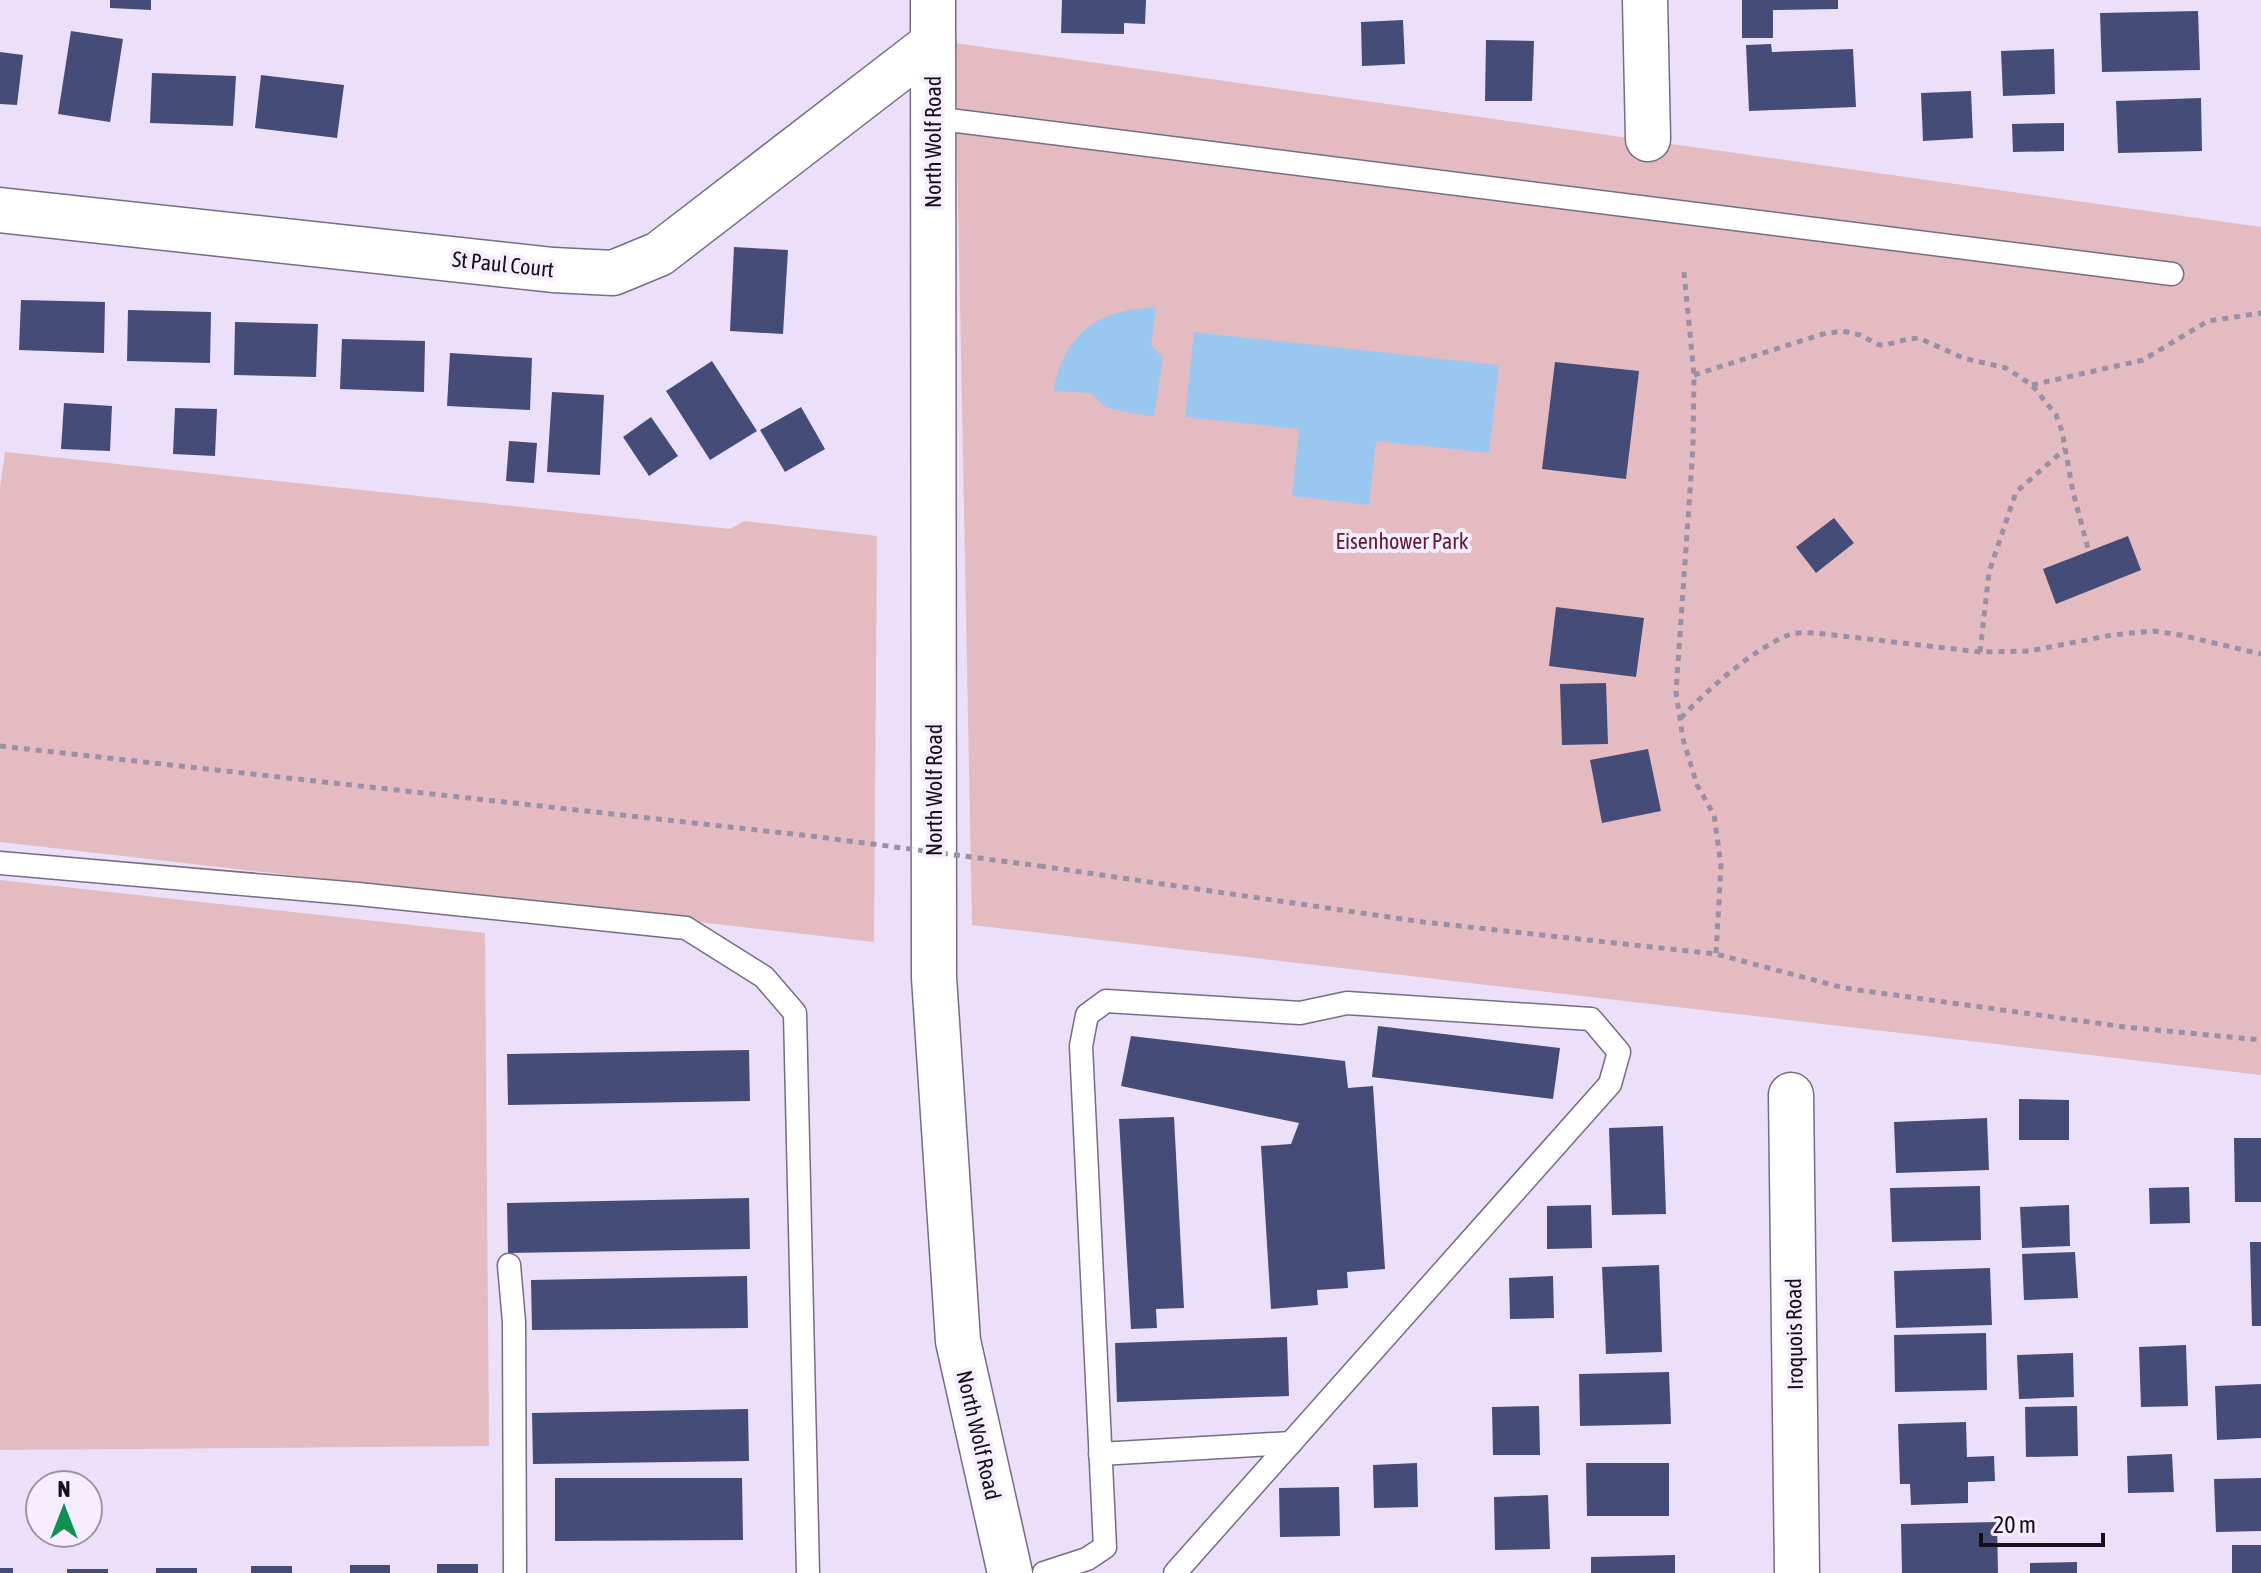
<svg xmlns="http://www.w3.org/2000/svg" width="2261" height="1573" font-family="'Asap Condensed',sans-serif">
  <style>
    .green { fill: #e4bbc0 }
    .water { fill: #9ac7ef }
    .building { fill: #464c78 }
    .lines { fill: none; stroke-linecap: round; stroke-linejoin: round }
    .service-casing { stroke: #786c83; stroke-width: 25 }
    .minor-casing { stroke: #786c83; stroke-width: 47 }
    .secondary-casing { stroke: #786c83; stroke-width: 47 }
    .path { stroke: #9990a4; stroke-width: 5; stroke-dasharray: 6 6; stroke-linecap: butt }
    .service { stroke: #fff; stroke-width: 22 }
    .minor { stroke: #fff; stroke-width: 44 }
    .secondary { stroke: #fff; stroke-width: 44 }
    .path-bridge { stroke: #9990a4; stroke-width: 5; stroke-dasharray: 6 6; stroke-linecap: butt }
    .labels { text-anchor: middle; stroke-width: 8; stroke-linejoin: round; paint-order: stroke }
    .street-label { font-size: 22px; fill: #141019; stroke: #f6eeff }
    .park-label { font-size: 22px; fill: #621a2c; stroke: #f6eeff }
  </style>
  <rect width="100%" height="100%" fill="#ecdffa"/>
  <g class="green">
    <polygon points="955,43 2261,227 2261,1075 972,925"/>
    <polygon points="5,452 730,529 744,521 877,536 874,942 0,842 0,488"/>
    <polygon points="0,880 485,933 489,1446 0,1450"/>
  </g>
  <g class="water">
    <path d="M 1156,307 L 1151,345 L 1163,358 L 1154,417 L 1107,408 L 1091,393 L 1054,391 C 1055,378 1059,367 1065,355 C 1086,318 1115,310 1156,307 Z"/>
    <polygon points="1194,332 1499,365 1489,453 1376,441 1369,505 1292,496 1299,429 1185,417"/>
  </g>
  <g class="building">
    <polygon points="110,0 151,0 151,10 110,8"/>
    <polygon points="1062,0 1146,0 1145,24 1124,23 1124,34 1061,33"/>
    <polygon points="1742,0 1838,0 1838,9 1773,10 1773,38 1742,38"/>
    <polygon points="2198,11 2200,70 2102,72 2100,13"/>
    <polygon points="1403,20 1405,64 1362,66 1361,22"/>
    <polygon points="71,31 123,39 110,122 58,114"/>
    <polygon points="1486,40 1534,41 1532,101 1485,101"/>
    <polygon points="1771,44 1772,52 1853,49 1856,107 1749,111 1746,45"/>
    <polygon points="2054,49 2055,94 2003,96 2001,51"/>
    <polygon points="0,52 23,55 17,105 0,104"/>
    <polygon points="152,73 236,76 233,126 150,123"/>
    <polygon points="261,75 344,85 337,138 255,128"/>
    <polygon points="1971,91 1973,138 1923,141 1921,93"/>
    <polygon points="2201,98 2202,151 2118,153 2116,101"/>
    <polygon points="2064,123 2064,151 2013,152 2012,124"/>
    <polygon points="734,247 788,250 783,334 730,331"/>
    <polygon points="21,300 105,302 104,353 19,350"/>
    <polygon points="128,310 211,312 210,363 127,361"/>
    <polygon points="235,322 318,324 316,377 234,375"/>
    <polygon points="342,339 425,341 424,392 340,389"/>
    <polygon points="450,353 532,358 530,410 447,406"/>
    <polygon points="712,361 757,431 710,460 666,391"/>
    <polygon points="1555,362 1639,371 1626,479 1542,469"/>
    <polygon points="552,392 604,395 600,475 547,472"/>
    <polygon points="64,403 112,406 110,451 61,449"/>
    <polygon points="801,407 825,449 785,472 760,430"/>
    <polygon points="175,408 217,409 215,456 173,454"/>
    <polygon points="651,417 678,456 649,476 623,437"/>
    <polygon points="509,441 537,443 534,483 506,481"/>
    <polygon points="1834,518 1854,543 1816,573 1796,547"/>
    <polygon points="2128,536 2141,570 2056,604 2043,569"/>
    <polygon points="1556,607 1644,618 1636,677 1549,666"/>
    <polygon points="1606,683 1608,744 1562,745 1560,684"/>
    <polygon points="1648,749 1661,811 1602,823 1590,760"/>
    <polygon points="1378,1026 1560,1048 1553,1099 1372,1077"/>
    <polygon points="1131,1036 1345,1061 1348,1088 1373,1086 1385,1269 1347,1272 1348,1288 1317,1290 1318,1305 1271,1309 1261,1146 1291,1144 1299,1123 1121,1086"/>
    <polygon points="749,1050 750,1101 508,1105 507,1054"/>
    <polygon points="2019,1099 2069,1100 2069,1140 2019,1140"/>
    <polygon points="1174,1117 1184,1308 1156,1309 1157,1328 1131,1329 1119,1119"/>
    <polygon points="1987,1118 1989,1170 1896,1173 1894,1122"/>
    <polygon points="1663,1126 1666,1214 1612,1215 1609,1128"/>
    <polygon points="2234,1138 2261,1138 2261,1202 2235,1202"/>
    <polygon points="1980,1186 1981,1240 1892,1242 1890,1188"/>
    <polygon points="2189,1187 2190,1223 2150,1224 2149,1188"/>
    <polygon points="749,1198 750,1249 508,1253 507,1203"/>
    <polygon points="1591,1205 1592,1248 1547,1249 1547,1206"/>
    <polygon points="2069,1205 2070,1246 2022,1248 2020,1207"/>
    <polygon points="2250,1242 2261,1242 2261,1326 2252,1326"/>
    <polygon points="2075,1252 2078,1298 2024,1300 2022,1254"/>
    <polygon points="1659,1265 1662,1352 1606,1354 1602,1267"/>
    <polygon points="1990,1268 1992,1325 1896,1328 1894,1271"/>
    <polygon points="747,1276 748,1328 532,1330 531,1280"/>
    <polygon points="1553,1276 1554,1318 1510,1319 1509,1278"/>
    <polygon points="1986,1333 1987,1390 1895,1392 1894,1335"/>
    <polygon points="1287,1337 1289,1396 1117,1402 1115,1343"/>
    <polygon points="2186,1345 2188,1406 2141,1407 2139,1347"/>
    <polygon points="2073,1353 2074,1397 2019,1399 2017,1355"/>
    <polygon points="1669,1372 1671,1424 1580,1426 1579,1374"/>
    <polygon points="2261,1384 2261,1438 2217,1440 2215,1386"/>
    <polygon points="1539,1406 1540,1455 1493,1455 1492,1407"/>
    <polygon points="2077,1406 2078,1456 2026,1457 2025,1407"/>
    <polygon points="748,1409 749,1461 533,1464 532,1413"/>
    <polygon points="1966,1422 1967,1457 1994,1456 1995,1481 1968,1482 1968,1503 1911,1505 1910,1484 1900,1484 1898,1424"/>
    <polygon points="2172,1454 2174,1492 2128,1493 2127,1456"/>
    <polygon points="1417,1463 1418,1507 1374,1508 1373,1465"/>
    <polygon points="1586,1463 1669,1463 1669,1516 1587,1516"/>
    <polygon points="555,1478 742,1478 743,1540 555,1541"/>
    <polygon points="2261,1478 2261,1531 2216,1532 2214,1479"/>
    <polygon points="1339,1487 1340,1536 1280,1537 1279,1488"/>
    <polygon points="1548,1495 1550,1549 1495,1550 1494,1497"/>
    <polygon points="1997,1522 1998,1573 1902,1573 1901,1524"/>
    <rect x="2232" y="1545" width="29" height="28"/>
    <polygon points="1675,1555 1675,1573 1591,1573 1591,1557"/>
    <polygon points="2077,1562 2077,1573 2030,1573 2030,1563"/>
    <rect x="437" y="1564" width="41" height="9"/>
    <rect x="350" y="1565" width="40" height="8"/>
    <rect x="251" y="1566" width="41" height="7"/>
    <rect x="0" y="1568" width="13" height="5"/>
    <rect x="156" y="1568" width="41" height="5"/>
    <rect x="67" y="1569" width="41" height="4"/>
  </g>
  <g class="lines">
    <g class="service-casing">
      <g id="service">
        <polyline points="933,118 2172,274"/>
        <polyline points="0,863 358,894 686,928 764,977 795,1013 808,1573"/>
        <polyline points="509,1265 514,1322 515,1573"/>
        <polyline points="1100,1454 1291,1443"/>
        <polyline points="1044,1573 1087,1559 1105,1547 1081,1046 1087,1015 1106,1001 1300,1013 1347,1003 1591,1019 1619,1052 1610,1084 1175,1573"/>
      </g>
    </g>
    <g class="minor-casing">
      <g id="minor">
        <polyline points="1645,0 1648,139"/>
        <polyline points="0,210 553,270 613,273 659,254 933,43"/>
        <polyline points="1791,1095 1797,1573"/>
      </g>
    </g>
    <g class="secondary-casing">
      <polyline id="secondary" points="933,0 934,977 958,1341 1010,1573"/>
    </g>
    <g class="path">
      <polyline points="1684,272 1694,375 1693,447 1676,692 1683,739 1697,785 1714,815 1721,865 1716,954"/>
      <polyline points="1694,375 1823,334 1843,331 1860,335 1879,345 1885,345 1908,339 1919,338 1963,358 2006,368 2032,385 2056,415 2062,431 2073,492 2089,552"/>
      <polyline points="2032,385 2143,360 2208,321 2261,313"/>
      <polyline points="1980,652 1989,572 2016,492 2065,449"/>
      <path d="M 1681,718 C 1708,689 1754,648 1791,634 C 1799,632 1808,633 1816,633 L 1980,652 L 2029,651 L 2112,635 L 2153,631 L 2180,635 L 2261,654"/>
      <polyline points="0,746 811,836"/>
      <polyline points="1040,866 1423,922 1716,954 1844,988 2125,1027 2261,1040"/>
    </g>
    <use href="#service" class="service"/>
    <use href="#minor" class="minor"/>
    <use href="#secondary" class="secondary"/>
    <polyline class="path-bridge" points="811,836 1040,866"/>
  </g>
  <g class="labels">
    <g class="street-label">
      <text transform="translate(933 142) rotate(-90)" y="8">North Wolf Road</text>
      <text transform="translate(503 264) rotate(6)" y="8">St Paul Court</text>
      <text transform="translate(934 790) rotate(-90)" y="8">North Wolf Road</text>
      <text transform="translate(1794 1334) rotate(-91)" y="8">Iroquois Road</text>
      <text transform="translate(979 1435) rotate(77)" y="8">North Wolf Road</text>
    </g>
    <g class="park-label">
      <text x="1402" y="549">Eisenhower Park</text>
    </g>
  </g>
  <g transform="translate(64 1509)"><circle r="38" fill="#f6eeff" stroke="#9c95a3" stroke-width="2"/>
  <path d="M0-6L14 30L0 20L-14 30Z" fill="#0e9251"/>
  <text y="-12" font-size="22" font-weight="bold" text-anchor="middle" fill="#141019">N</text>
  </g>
  <path d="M1981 1533v12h122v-12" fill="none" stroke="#141019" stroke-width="4"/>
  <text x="1993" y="1533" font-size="24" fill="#141019" stroke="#f6eeff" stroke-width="6" paint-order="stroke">20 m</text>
</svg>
